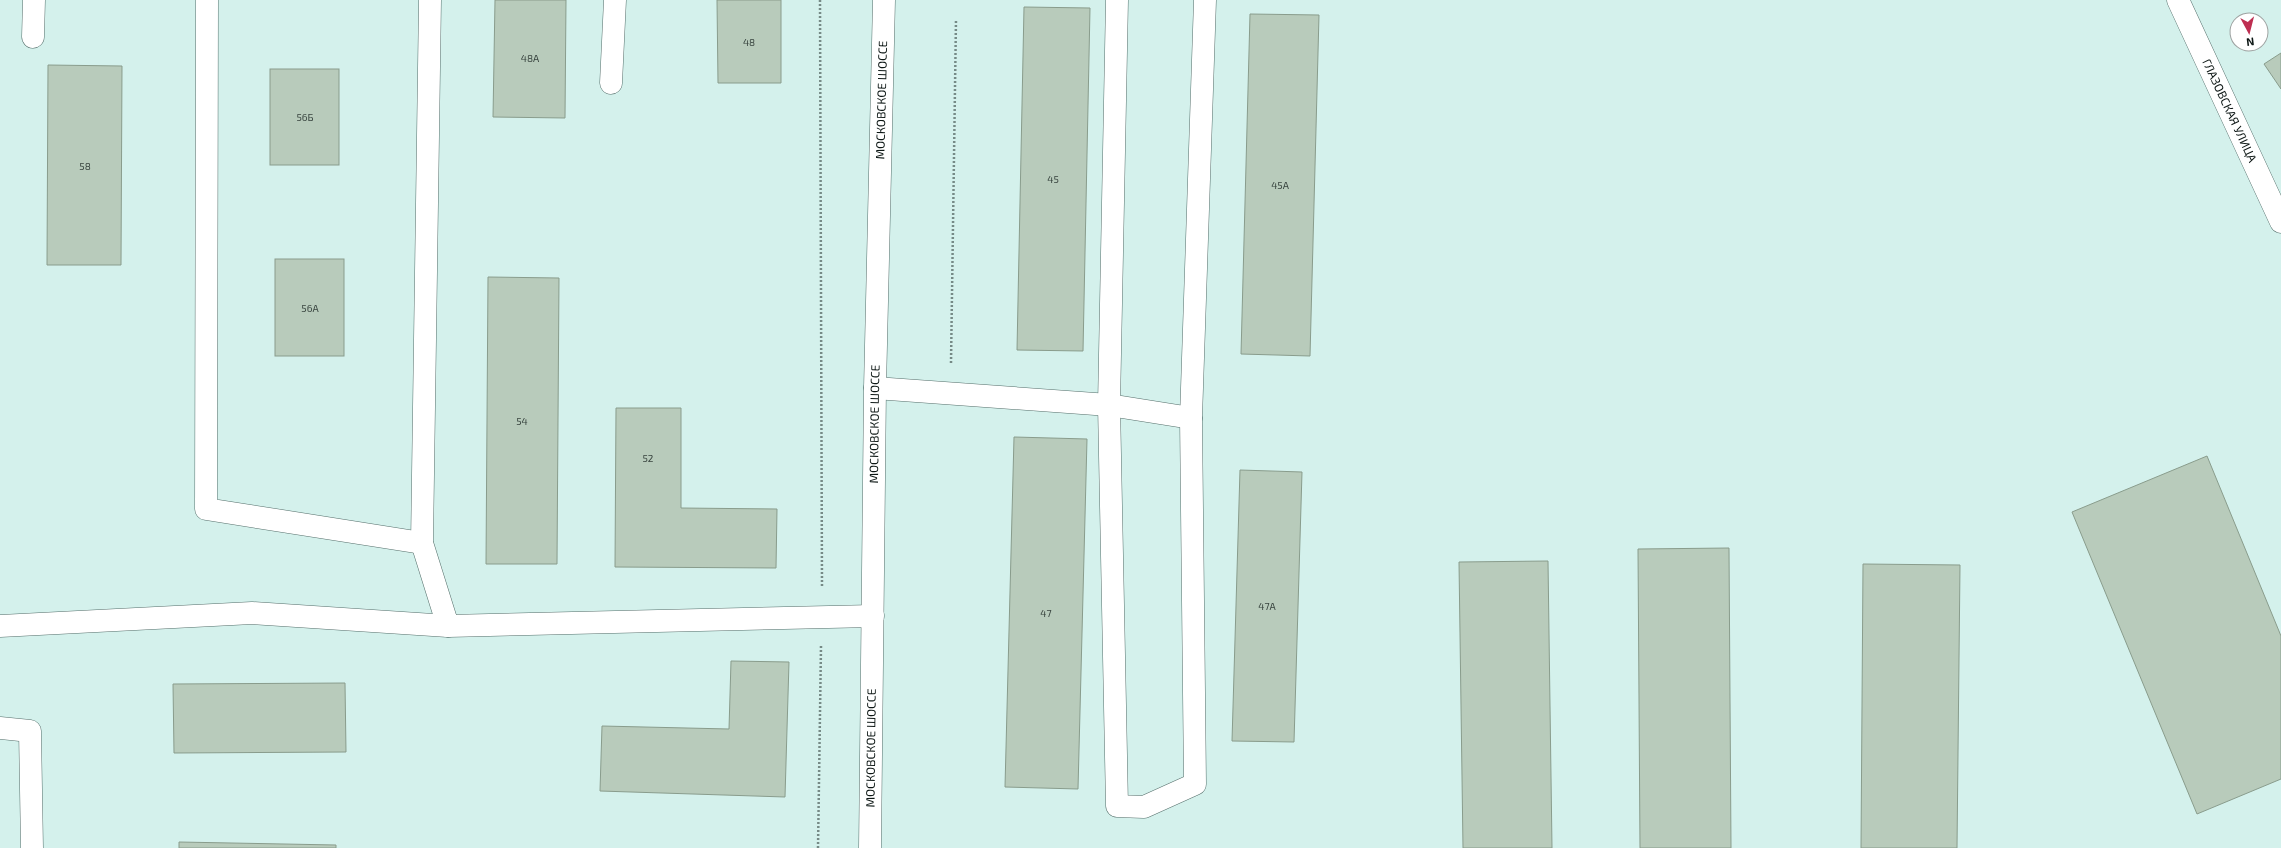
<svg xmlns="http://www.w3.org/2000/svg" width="2281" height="848" font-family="'Exo 2',sans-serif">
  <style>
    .building { fill: #b8cbbb; stroke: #899c8c }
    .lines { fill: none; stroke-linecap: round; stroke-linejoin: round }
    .minor-casing { stroke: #556f6b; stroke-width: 23 }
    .major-casing { stroke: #556f6b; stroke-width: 23 }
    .path { stroke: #768a86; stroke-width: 2.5; stroke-dasharray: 2 2; stroke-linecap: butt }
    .minor { stroke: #fff; stroke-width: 22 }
    .major { stroke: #fff; stroke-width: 22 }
    .labels { text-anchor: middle; stroke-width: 3; stroke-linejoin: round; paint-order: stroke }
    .number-label { font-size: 10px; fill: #37433e }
    .street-label { font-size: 12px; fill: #0c1614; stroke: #fff }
  </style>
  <rect width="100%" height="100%" fill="#d4f1ec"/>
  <g class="building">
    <polygon points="495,0 566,0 565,118 493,117"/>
    <polygon points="717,0 781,0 781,83 718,83"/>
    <polygon points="1024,7 1090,8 1083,351 1017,350"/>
    <polygon points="1250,14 1319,15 1310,356 1241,354"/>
    <polygon points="2281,53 2281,89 2264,64"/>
    <polygon points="48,65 122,66 121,265 47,265"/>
    <rect x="270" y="69" width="69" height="96"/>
    <rect x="275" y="259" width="69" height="97"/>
    <polygon points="488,277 559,278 557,564 486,564"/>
    <polygon points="616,408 681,408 681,508 777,509 776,568 615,567"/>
    <polygon points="1014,437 1087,439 1078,789 1005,787"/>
    <polygon points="2207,456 2281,636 2281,779 2197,814 2072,512"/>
    <polygon points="1240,470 1302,472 1294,742 1232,741"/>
    <polygon points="1729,548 1731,848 1640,848 1638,549"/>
    <polygon points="1548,561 1552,848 1463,848 1459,562"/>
    <polygon points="1863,564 1960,565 1957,848 1861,848"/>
    <polygon points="731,661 789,662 785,797 600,791 602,726 729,729"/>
    <polygon points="345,683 346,752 174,753 173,684"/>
    <polygon points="179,842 336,845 336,848 179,848"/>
  </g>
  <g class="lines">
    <g class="minor-casing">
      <g id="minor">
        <polyline points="207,0 206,509 422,543"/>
        <polyline points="430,0 422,543 448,626 873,616"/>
        <polyline points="1117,0 1109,405 1117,806 1144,807 1195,784 1191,418 1205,0"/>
        <path id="s1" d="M 2178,0 L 2281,222"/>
        <polyline points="33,37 34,0"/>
        <polyline points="611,83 615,0"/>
        <polyline points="875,388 1109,405 1191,418"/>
        <polyline points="0,626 252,613 448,626"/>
        <polyline points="0,728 30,731 32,848"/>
      </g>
    </g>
    <g class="major-casing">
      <g id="major">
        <path id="s2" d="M 870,848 L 875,388 L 884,0"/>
      </g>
    </g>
    <g class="path">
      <polyline points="820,0 822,587"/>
      <polyline points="951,363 956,19"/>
      <polyline points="818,848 821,646"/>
    </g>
    <use href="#minor" class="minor"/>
    <use href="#major" class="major"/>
  </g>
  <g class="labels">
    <g class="number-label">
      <text x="749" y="46">48</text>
      <text x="530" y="62">48А</text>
      <text x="305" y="121">56Б</text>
      <text x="85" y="170">58</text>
      <text x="1053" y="183">45</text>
      <text x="1280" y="189">45А</text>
      <text x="310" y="312">56А</text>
      <text x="522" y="425">54</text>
      <text x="648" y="462">52</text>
      <text x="1267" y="610">47А</text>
      <text x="1046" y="617">47</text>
    </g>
    <g class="street-label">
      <text dy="4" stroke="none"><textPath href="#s2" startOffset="748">МОСКОВСКОЕ ШОССЕ</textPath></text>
      <text dy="4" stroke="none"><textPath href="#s1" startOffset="122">ГЛАЗОВСКАЯ УЛИЦА</textPath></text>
      <text dy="4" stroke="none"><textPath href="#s2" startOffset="424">МОСКОВСКОЕ ШОССЕ</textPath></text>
      <text dy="4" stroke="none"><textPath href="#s2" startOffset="100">МОСКОВСКОЕ ШОССЕ</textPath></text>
    </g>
  </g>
  <g transform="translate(2249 32) rotate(173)"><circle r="19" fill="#ffffff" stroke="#9ea2a1"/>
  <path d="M0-3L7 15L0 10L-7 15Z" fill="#be2e51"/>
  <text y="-6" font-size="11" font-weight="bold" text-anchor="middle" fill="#0c1614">N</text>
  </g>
</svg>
